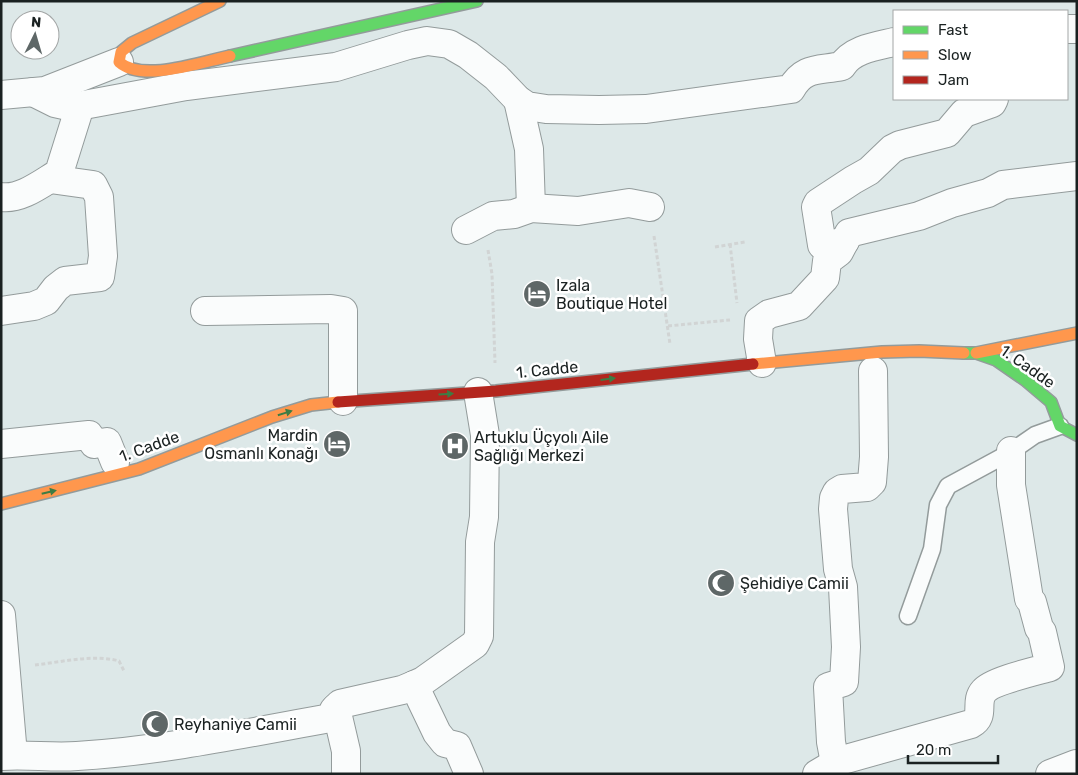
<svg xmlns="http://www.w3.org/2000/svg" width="1078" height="775" font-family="Rubik,sans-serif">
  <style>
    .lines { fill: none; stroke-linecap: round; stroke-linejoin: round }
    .lane-casing { stroke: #939b9b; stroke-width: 19 }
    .street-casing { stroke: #939b9b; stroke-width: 30 }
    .fast-casing { stroke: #939b9b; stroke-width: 14 }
    .slow-casing { stroke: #939b9b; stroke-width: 14 }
    .jam-casing { stroke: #939b9b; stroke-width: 14 }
    .path { stroke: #d1d4d4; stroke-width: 3; stroke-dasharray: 4 2.5; stroke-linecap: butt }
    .lane { stroke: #fafcfc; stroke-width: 16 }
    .street { stroke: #fafcfc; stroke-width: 28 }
    .fast { stroke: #63d668; stroke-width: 11 }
    .slow { stroke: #ff974d; stroke-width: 11 }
    .jam { stroke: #b3261e; stroke-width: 11 }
    .oneway { fill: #3e7c44 }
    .labels { text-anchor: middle; stroke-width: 5; stroke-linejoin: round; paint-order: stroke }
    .poi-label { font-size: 16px; fill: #1a2121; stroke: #fff; text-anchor: start }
    .street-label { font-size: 16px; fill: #1a2121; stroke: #fff }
  </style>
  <rect width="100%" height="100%" fill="#dde8e8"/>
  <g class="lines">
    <g class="lane-casing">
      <polyline id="lane" points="908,616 932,549 938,505 948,486 1009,453 1035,435 1060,426"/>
    </g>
    <g class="street-casing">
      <g id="street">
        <polyline points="1067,29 1077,29"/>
        <path d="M 33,92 L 55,103 L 73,107 L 186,86 L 336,67 L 408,45 L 427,41 L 449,44 L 468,55 L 496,77 L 518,100 L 527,106 L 546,109 L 599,110 L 646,109 L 791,89 C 804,66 819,71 842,66 C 852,49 877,46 894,42"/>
        <polyline points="1,95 45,91 119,62"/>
        <polyline points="518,100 529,149 531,208"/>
        <path d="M 1,197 C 21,200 42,183 59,173 L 80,106"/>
        <polyline points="466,230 493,216 514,214 531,208 578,211 629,203 650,207"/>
        <polyline points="845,241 829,245 822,245 816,207 818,203 853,180 869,171 892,149 900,145 947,133 964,113 992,103 994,99"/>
        <polyline points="1,311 34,306 46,301 56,288 65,281 100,277 103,256 99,197 93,185 50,179"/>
        <polyline points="205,311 331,309 343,311 343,401"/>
        <polyline points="762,363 758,339 759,321 769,314 799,306 825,278 827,261 839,252 849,233 919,216 952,203 988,193 1003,185 1077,176"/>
        <polyline points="1,444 89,435 94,444 107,442 115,462"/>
        <polyline points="1,615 13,755"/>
        <polyline points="414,685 437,733 445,743 457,746 469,774"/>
        <polyline points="336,708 346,751 346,774"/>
        <path d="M 1,756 C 27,754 52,758 77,756 C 162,751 247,733 330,718 L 334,710 L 340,704 L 402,690 L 414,685 L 423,681 L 475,644 L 479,636 L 480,542 L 484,517 L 485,435 L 478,392"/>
        <polyline points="835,763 831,742 828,687 844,682 846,647 843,587 838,569 833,509 834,498 837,492 842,489 867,487 872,482 874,457 873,371"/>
        <path d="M 817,774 L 839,761 L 971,724 C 986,716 974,702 984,691 C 992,681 1036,671 1050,667 L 1042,632 L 1039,628 L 1032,602 L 1029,599 L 1011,485 L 1011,451"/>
        <polyline points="1050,774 1076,764"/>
      </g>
    </g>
    <g class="fast-casing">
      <g id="fast">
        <polyline points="230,56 477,1"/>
        <polyline points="964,353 976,353 996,360 1025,380 1051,402 1060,426 1077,435"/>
      </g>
    </g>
    <g class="slow-casing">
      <g id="slow">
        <path d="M 220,1 L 132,43 L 121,52 L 119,62 C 143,83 201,62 230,56"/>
        <polyline points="976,353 1077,333"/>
        <polyline points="753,364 882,352 919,351 964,353"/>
        <polyline points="1,504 139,469 272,417 311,405 338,402"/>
      </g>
    </g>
    <g class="jam-casing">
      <polyline id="jam" points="338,402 496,391 753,364"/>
    </g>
    <g class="path">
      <polyline points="654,236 670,344"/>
      <polyline points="730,244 737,303"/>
      <polyline points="715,247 745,242"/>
      <polyline points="488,250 492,274 495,363"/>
      <polyline points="668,326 730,320"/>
      <path d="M 35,665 C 62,662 93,654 119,661 L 124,671"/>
    </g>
    <use href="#lane" class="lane"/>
    <use href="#street" class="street"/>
    <use href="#fast" class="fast"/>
    <use href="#slow" class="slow"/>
    <use href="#jam" class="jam"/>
  </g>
  <defs><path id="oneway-solid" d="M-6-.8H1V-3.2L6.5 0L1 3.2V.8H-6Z" transform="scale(1.25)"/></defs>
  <g class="oneway">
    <use href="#oneway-solid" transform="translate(608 379) rotate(-7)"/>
    <use href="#oneway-solid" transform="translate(446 394) rotate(-4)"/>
    <use href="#oneway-solid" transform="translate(285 413) rotate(-17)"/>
    <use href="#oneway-solid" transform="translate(49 492) rotate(-13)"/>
  </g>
  <defs>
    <g id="hotel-disc" transform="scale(1.4375)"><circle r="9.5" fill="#5e6767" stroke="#fff"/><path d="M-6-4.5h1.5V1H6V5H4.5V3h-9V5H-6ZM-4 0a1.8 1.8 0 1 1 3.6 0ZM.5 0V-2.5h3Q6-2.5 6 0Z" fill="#fff"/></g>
    <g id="hospital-disc" transform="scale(1.4375)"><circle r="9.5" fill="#5e6767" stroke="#fff"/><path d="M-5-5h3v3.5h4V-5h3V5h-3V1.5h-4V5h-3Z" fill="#fff"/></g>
    <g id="mosque-disc" transform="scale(1.4375)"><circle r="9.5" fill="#5e6767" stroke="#fff"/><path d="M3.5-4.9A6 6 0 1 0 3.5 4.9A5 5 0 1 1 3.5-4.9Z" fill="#fff"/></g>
  </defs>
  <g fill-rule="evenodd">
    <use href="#hotel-disc" x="537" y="294"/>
    <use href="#hotel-disc" x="337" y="444"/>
    <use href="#hospital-disc" x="455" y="446"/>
    <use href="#mosque-disc" x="721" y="583"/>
    <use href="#mosque-disc" x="155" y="724"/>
  </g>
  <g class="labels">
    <g class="poi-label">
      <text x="556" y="291">Izala<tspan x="556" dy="18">Boutique Hotel</tspan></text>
      <text x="318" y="441" text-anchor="end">Mardin<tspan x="318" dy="18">Osmanlı Konağı</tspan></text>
      <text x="474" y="443">Artuklu Üçyolı Aile<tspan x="474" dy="18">Sağlığı Merkezi</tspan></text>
      <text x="740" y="589">Şehidiye Camii</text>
      <text x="174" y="730">Reyhaniye Camii</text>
    </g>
    <g class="street-label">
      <text transform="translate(1028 366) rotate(35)" y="6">1. Cadde</text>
      <text transform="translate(547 369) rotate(-6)" y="6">1. Cadde</text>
      <text transform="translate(149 446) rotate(-20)" y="6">1. Cadde</text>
    </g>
  </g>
  <rect width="1078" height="775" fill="none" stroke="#1a2121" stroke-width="5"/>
  <rect x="893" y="10" width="175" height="90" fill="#ffffff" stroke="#a3a6a6"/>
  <rect x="903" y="26" width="25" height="8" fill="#63d668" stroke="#a3a6a6"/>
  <text x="938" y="35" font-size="15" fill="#1a2121">Fast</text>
  <rect x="903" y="51" width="25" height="8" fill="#ff974d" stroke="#a3a6a6"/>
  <text x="938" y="60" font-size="15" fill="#1a2121">Slow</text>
  <rect x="903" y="76" width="25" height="8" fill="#b3261e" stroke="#a3a6a6"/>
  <text x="938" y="85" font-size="15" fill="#1a2121">Jam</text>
  <g transform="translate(35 35) rotate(5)"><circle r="24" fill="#ffffff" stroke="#a3a6a6"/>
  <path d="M0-4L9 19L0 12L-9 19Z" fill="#5e6767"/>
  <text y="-8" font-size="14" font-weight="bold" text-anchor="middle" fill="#1a2121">N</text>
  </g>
  <path d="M908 755v8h90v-8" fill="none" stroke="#1a2121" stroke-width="2.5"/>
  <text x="916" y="755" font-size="15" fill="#1a2121" stroke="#ffffff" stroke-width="4" paint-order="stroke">20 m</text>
</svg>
